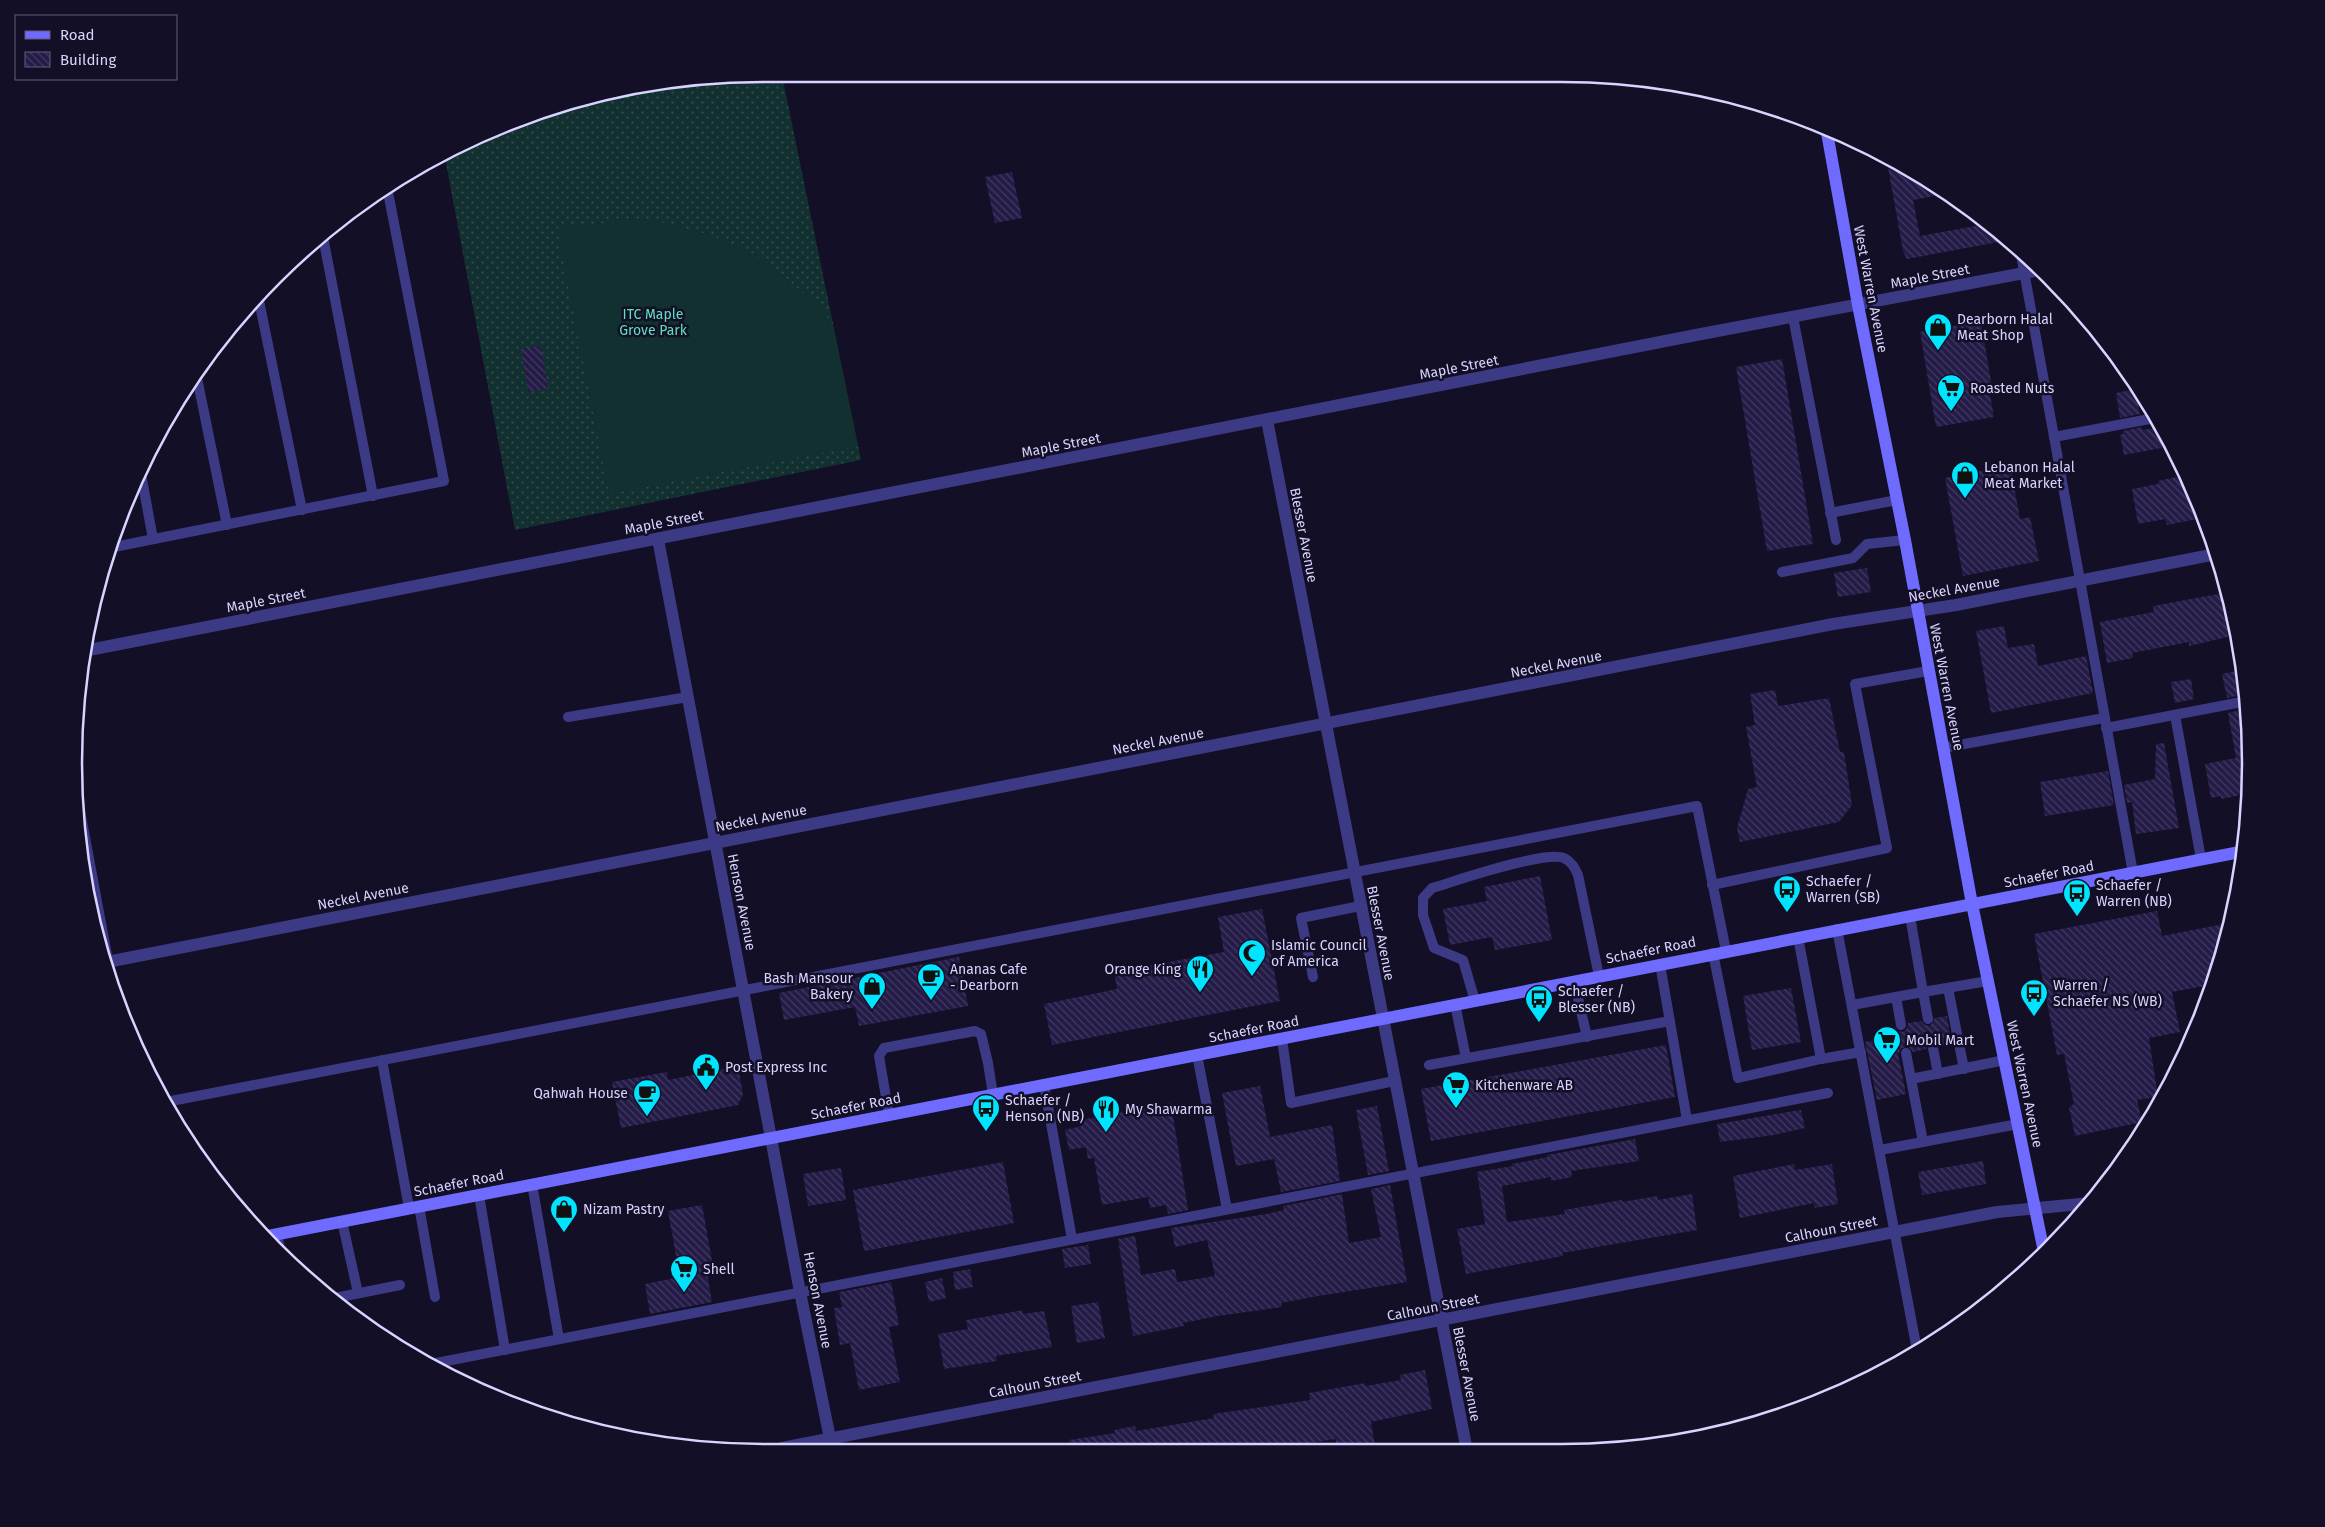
<svg xmlns="http://www.w3.org/2000/svg" width="2325" height="1527" font-family="'Fira Sans',sans-serif">
  <style>
    .grass { fill: url(#grass-dots) }
    .garden { fill: #12302f }
    .building { fill: url(#building-back-hatch) }
    .lines { fill: none; stroke-linecap: round; stroke-linejoin: round }
    .lane { stroke: #3d3a85; stroke-width: 10 }
    .street { stroke: #3d3a85; stroke-width: 12 }
    .secondary { stroke: #6f6bff; stroke-width: 12 }
    .labels { text-anchor: middle; stroke-width: 5; stroke-linejoin: round; paint-order: stroke }
    .street-label { font-size: 14px; fill: #d9d4ff; stroke: #130f26 }
    .park-label { font-size: 14px; fill: #5fe0c0; stroke: #130f26 }
    .poi-label { font-size: 14px; fill: #d9d4ff; stroke: #130f26; text-anchor: start }
    .rim { fill: none; stroke: #d9d4ff; stroke-width: 2.5 }
  </style>
  <defs>
    <pattern id="grass-dots" width="8" height="8" patternUnits="userSpaceOnUse" patternTransform="scale(1.25)"><rect width="8" height="8" fill="#12302f"/><path d="M2 2h.1M6 6h.1" fill="none" stroke="#344d4e" stroke-width="1.8" stroke-linecap="round"/></pattern>
    <pattern id="building-back-hatch" width="6" height="6" patternUnits="userSpaceOnUse" patternTransform="scale(1.25)"><rect width="6" height="6" fill="#241b47"/><path d="M-1 5l2 2M0 0l6 6M5-1l2 2" fill="none" stroke="#433b63"/></pattern>
  </defs>
  <rect width="100%" height="100%" fill="#130f26"/>
  <polygon class="grass" points="673,80 783,80 861,460 515,530 445,158 542,110"/>
  <polygon class="garden" points="623,221 657,221 711,235 754,254 816,303 833,325 858,446 609,494 557,228"/>
  <g class="building">
    <polygon points="1886,156 1907,166 1945,194 1913,200 1920,236 1987,224 2009,240 1907,259 1903,251"/>
    <polygon points="1012,172 1022,218 995,223 985,177"/>
    <polygon points="1981,321 1992,388 1989,389 1994,417 1936,427 1920,332"/>
    <polygon points="541,346 548,388 528,392 521,349"/>
    <polygon points="1782,359 1813,544 1767,551 1736,367"/>
    <polygon points="2135,389 2140,414 2120,418 2116,393"/>
    <polygon points="2142,427 2143,430 2161,427 2172,446 2124,455 2120,435 2123,434 2123,431"/>
    <polygon points="2010,465 2020,519 2030,517 2039,561 1963,576 1945,478"/>
    <polygon points="2181,476 2182,478 2187,477 2202,518 2167,525 2165,519 2138,524 2132,489 2158,484 2158,481"/>
    <polygon points="1867,568 1871,592 1838,597 1834,573"/>
    <polygon points="2229,592 2236,635 2189,646 2189,642 2132,653 2133,658 2107,663 2100,622 2154,612 2153,606"/>
    <polygon points="2004,626 2008,648 2034,644 2038,666 2086,656 2093,693 1991,713 1976,631"/>
    <polygon points="2241,670 2246,694 2227,698 2222,674"/>
    <polygon points="2191,679 2194,699 2175,703 2171,682"/>
    <polygon points="1775,690 1778,706 1829,698 1840,752 1844,752 1852,805 1839,822 1740,842 1737,828 1748,789 1757,787 1746,727 1755,725 1750,694"/>
    <polygon points="2248,708 2250,718 2247,794 2221,799 2221,796 2211,798 2205,764 2236,758 2228,713"/>
    <polygon points="2164,743 2179,828 2136,834 2132,802 2127,803 2124,785 2155,779 2156,744"/>
    <polygon points="2108,771 2114,805 2045,816 2040,782"/>
    <polygon points="1540,876 1552,940 1495,950 1492,937 1450,945 1443,909 1487,901 1484,887"/>
    <polygon points="1262,909 1280,1001 1052,1045 1044,1004 1117,989 1114,972 1224,952 1218,917"/>
    <polygon points="2157,911 2162,936 2229,923 2215,984 2172,992 2180,1032 2149,1038 2158,1097 2137,1100 2142,1122 2075,1136 2069,1107 2074,1104 2064,1054 2057,1055 2034,934"/>
    <polygon points="959,957 968,1006 859,1026 855,1007 784,1020 779,993"/>
    <polygon points="1791,988 1801,1042 1752,1050 1743,996"/>
    <polygon points="1947,1016 1952,1044 1940,1047 1936,1042 1931,1041 1927,1045 1926,1049 1913,1052 1909,1047 1902,1048 1898,1054 1906,1094 1877,1100 1865,1042 1896,1036 1894,1026 1898,1031 1903,1032 1907,1028 1908,1023 1921,1021 1925,1025 1930,1026 1935,1018"/>
    <polygon points="1666,1045 1675,1097 1431,1141 1421,1089"/>
    <polygon points="738,1066 743,1094 738,1105 621,1128 612,1082 667,1072 668,1080"/>
    <polygon points="1260,1086 1270,1137 1332,1125 1340,1181 1281,1192 1274,1159 1236,1166 1222,1093"/>
    <polygon points="1171,1103 1188,1210 1168,1214 1166,1205 1150,1208 1148,1197 1102,1205 1094,1158 1088,1159 1086,1147 1069,1150 1065,1130 1082,1126 1081,1120"/>
    <polygon points="1377,1106 1389,1171 1368,1175 1356,1110"/>
    <polygon points="1801,1110 1805,1128 1774,1135 1720,1142 1717,1124"/>
    <polygon points="1635,1139 1639,1161 1571,1171 1572,1177 1551,1181 1551,1177 1502,1186 1507,1222 1565,1214 1564,1210 1622,1200 1622,1202 1657,1196 1658,1200 1692,1194 1697,1230 1562,1253 1563,1256 1466,1274 1457,1229 1485,1224 1477,1172 1513,1166 1512,1164 1548,1157 1547,1155"/>
    <polygon points="1983,1161 1986,1184 1922,1195 1918,1172"/>
    <polygon points="1003,1162 1014,1223 864,1251 853,1190"/>
    <polygon points="1794,1164 1795,1170 1832,1164 1838,1204 1815,1208 1814,1203 1740,1218 1733,1176"/>
    <polygon points="841,1168 846,1200 808,1206 803,1174"/>
    <polygon points="1390,1185 1407,1282 1312,1297 1281,1303 1282,1307 1217,1316 1183,1323 1184,1326 1133,1336 1118,1239 1135,1236 1141,1275 1175,1269 1177,1282 1215,1276 1207,1240 1175,1247 1171,1228 1267,1214 1284,1210 1283,1206 1342,1194 1349,1243 1381,1237 1371,1189"/>
    <polygon points="702,1205 714,1272 707,1273 712,1302 650,1314 645,1284 680,1277 668,1211"/>
    <polygon points="1088,1245 1091,1264 1065,1268 1062,1249"/>
    <polygon points="970,1269 973,1287 955,1290 953,1272"/>
    <polygon points="942,1278 946,1298 929,1302 925,1282"/>
    <polygon points="891,1282 899,1325 889,1327 900,1382 859,1390 850,1343 840,1345 834,1308 842,1307 839,1292"/>
    <polygon points="1098,1302 1105,1338 1077,1343 1071,1306"/>
    <polygon points="1023,1310 1023,1314 1044,1311 1052,1347 996,1356 997,1361 944,1369 938,1334 968,1329 966,1320"/>
    <polygon points="1425,1370 1432,1409 1371,1422 1376,1451 1336,1451 1336,1439 1284,1447 1283,1443 1232,1450 1070,1449 1069,1440 1115,1433 1114,1430 1135,1426 1136,1431 1214,1418 1213,1414 1310,1400 1309,1393 1365,1383 1365,1386 1401,1380 1400,1375"/>
  </g>
  <g class="lines">
    <g class="lane">
      <polyline points="323,237 373,496"/>
      <polyline points="2020,249 2133,873"/>
      <polyline points="258,296 302,510"/>
      <polyline points="1793,317 1836,540"/>
      <polyline points="196,373 227,525"/>
      <polyline points="2054,437 2155,418"/>
      <polyline points="141,474 153,539"/>
      <polyline points="1830,513 1897,500"/>
      <polyline points="109,548 444,481 387,187"/>
      <polyline points="1782,572 1853,558 1867,544 1905,540"/>
      <polyline points="2175,715 2201,859"/>
      <polyline points="568,717 688,697"/>
      <polyline points="2106,728 2247,701"/>
      <polyline points="1943,748 2104,718"/>
      <polyline points="1712,885 1887,848 1855,684 1928,671"/>
      <polyline points="1910,916 1923,992 1988,981"/>
      <polyline points="1837,929 1917,1350"/>
      <polyline points="1713,953 1738,1078 1821,1059 1798,937"/>
      <polyline points="1660,964 1687,1120"/>
      <polyline points="1313,977 1301,918 1360,906"/>
      <polyline points="1574,981 1587,1037"/>
      <polyline points="1948,988 1964,1069"/>
      <polyline points="1896,997 1901,1025"/>
      <path d="M 1475,1001 L 1463,960 L 1434,948 L 1423,915 L 1423,898 L 1432,888 C 1456,881 1545,850 1564,858 C 1572,862 1575,868 1578,875 L 1599,976"/>
      <polyline points="1455,1004 1466,1058"/>
      <polyline points="1852,1005 1923,992 1928,1019"/>
      <polyline points="1282,1039 1291,1103 1394,1081"/>
      <polyline points="1933,1048 1938,1074"/>
      <polyline points="1906,1053 1911,1079 2005,1060"/>
      <polyline points="1197,1055 1227,1209"/>
      <polyline points="1821,1059 1861,1052"/>
      <polyline points="382,1060 409,1208"/>
      <polyline points="1429,1065 1670,1021"/>
      <polyline points="1911,1079 1923,1142"/>
      <polyline points="1044,1085 1072,1239"/>
      <polyline points="166,1102 1697,806 1726,951"/>
      <polyline points="889,1115 879,1056 884,1048 975,1031 981,1034 988,1063 993,1095"/>
      <polyline points="1880,1150 2018,1124"/>
      <polyline points="532,1184 559,1339"/>
      <polyline points="479,1195 505,1350"/>
      <polyline points="419,1206 435,1297"/>
      <polyline points="342,1221 358,1293"/>
      <polyline points="277,1234 280,1249"/>
      <polyline points="330,1299 400,1285"/>
      <polyline points="431,1364 1828,1093"/>
    </g>
    <g class="street">
      <polyline points="1267,420 1467,1451"/>
      <polyline points="658,539 800,1292 832,1448"/>
      <polyline points="89,650 1696,335 2040,270"/>
      <polyline points="75,789 111,982"/>
      <polyline points="107,962 1833,624 1956,605 2216,554"/>
      <polyline points="782,1448 1997,1212 2091,1203"/>
    </g>
    <g class="secondary">
      <polyline points="1826,127 1858,305 1905,540 1972,904 2044,1252"/>
      <polyline points="268,1236 2245,851"/>
    </g>
  </g>
  <defs>
    <g id="shop-pin" transform="scale(1.4375)"><path d="M0 17L-7.5 6A9.5 9.5 0 1 1 7.5 6Z" fill="#00e5ff" stroke="#130f26"/><path d="M-5-2.5h2.3a2.7 3.5 0 0 1 5.4 0H5L5.5 6h-11ZM-1.5-2.5h3a1.5 2.3 0 0 0-3 0Z" fill="#111"/></g>
    <g id="supermarket-pin" transform="scale(1.4375)"><path d="M0 17L-7.5 6A9.5 9.5 0 1 1 7.5 6Z" fill="#00e5ff" stroke="#130f26"/><path d="M-6-5.5h2.5l.6 2H6L4.5 2H-2.5L-4.4-4H-6ZM-1.5 3.2a1.3 1.3 0 1 0 .1 0ZM3 3.2a1.3 1.3 0 1 0 .1 0Z" fill="#111"/></g>
    <g id="bus-pin" transform="scale(1.4375)"><path d="M0 17L-7.5 6A9.5 9.5 0 1 1 7.5 6Z" fill="#00e5ff" stroke="#130f26"/><path d="M-5-6H5V4H4V6H2V4H-2V6H-4V4H-5ZM-3.5-4V0h7V-4ZM-3.5 1.2v1.5H-2V1.2ZM2 1.2v1.5H3.5V1.2Z" fill="#111"/></g>
    <g id="mosque-pin" transform="scale(1.4375)"><path d="M0 17L-7.5 6A9.5 9.5 0 1 1 7.5 6Z" fill="#00e5ff" stroke="#130f26"/><path d="M3.5-4.9A6 6 0 1 0 3.5 4.9A5 5 0 1 1 3.5-4.9Z" fill="#111"/></g>
    <g id="restaurant-pin" transform="scale(1.4375)"><path d="M0 17L-7.5 6A9.5 9.5 0 1 1 7.5 6Z" fill="#00e5ff" stroke="#130f26"/><path d="M-5-6h1v4h1v-4h1v4h1v-4h1v5L-1.5 .5V6h-2V.5L-5-1ZM5-6V6H3V1.5H1.5Q1.5-4 5-6Z" fill="#111"/></g>
    <g id="cafe-pin" transform="scale(1.4375)"><path d="M0 17L-7.5 6A9.5 9.5 0 1 1 7.5 6Z" fill="#00e5ff" stroke="#130f26"/><path d="M-5.5-4.5H6V0H3Q3 3.5 0 3.5H-2.5Q-5.5 3.5-5.5 0ZM3-3.2v2h1.7v-2ZM-6 4.5H4V6H-6Z" fill="#111"/></g>
    <g id="civic-pin" transform="scale(1.4375)"><path d="M0 17L-7.5 6A9.5 9.5 0 1 1 7.5 6Z" fill="#00e5ff" stroke="#130f26"/><path d="M-.6-6.5H3V-4.5H.6V-3L4-1V1h2V6H-6V1h2V-1L-.6-3ZM-1.2 2.5V6h2.4V2.5Z" fill="#111"/></g>
  </defs>
  <g fill-rule="evenodd">
    <use href="#shop-pin" x="1938" y="327"/>
    <use href="#supermarket-pin" x="1951" y="388"/>
    <use href="#shop-pin" x="1965" y="475"/>
    <use href="#bus-pin" x="1787" y="889"/>
    <use href="#bus-pin" x="2077" y="893"/>
    <use href="#mosque-pin" x="1252" y="953"/>
    <use href="#restaurant-pin" x="1200" y="969"/>
    <use href="#cafe-pin" x="931" y="977"/>
    <use href="#shop-pin" x="872" y="986"/>
    <use href="#bus-pin" x="2034" y="993"/>
    <use href="#bus-pin" x="1539" y="999"/>
    <use href="#supermarket-pin" x="1887" y="1040"/>
    <use href="#civic-pin" x="706" y="1067"/>
    <use href="#supermarket-pin" x="1456" y="1085"/>
    <use href="#cafe-pin" x="647" y="1093"/>
    <use href="#bus-pin" x="986" y="1108"/>
    <use href="#restaurant-pin" x="1106" y="1109"/>
    <use href="#shop-pin" x="564" y="1209"/>
    <use href="#supermarket-pin" x="684" y="1269"/>
  </g>
  <g class="labels">
    <g class="street-label">
      <text transform="translate(1930 276) rotate(-11)" y="5">Maple Street</text>
      <text transform="translate(1871 289) rotate(79)" y="5">West Warren Avenue</text>
      <text transform="translate(1459 367) rotate(-11)" y="5">Maple Street</text>
      <text transform="translate(1061 445) rotate(-11)" y="5">Maple Street</text>
      <text transform="translate(664 522) rotate(-11)" y="5">Maple Street</text>
      <text transform="translate(1304 535) rotate(79)" y="5">Blesser Avenue</text>
      <text transform="translate(1954 589) rotate(-10)" y="5">Neckel Avenue</text>
      <text transform="translate(266 600) rotate(-11)" y="5">Maple Street</text>
      <text transform="translate(1556 664) rotate(-11)" y="5">Neckel Avenue</text>
      <text transform="translate(1947 687) rotate(79)" y="5">West Warren Avenue</text>
      <text transform="translate(1158 741) rotate(-11)" y="5">Neckel Avenue</text>
      <text transform="translate(761 818) rotate(-11)" y="5">Neckel Avenue</text>
      <text transform="translate(2049 874) rotate(-11)" y="5">Schaefer Road</text>
      <text transform="translate(363 896) rotate(-11)" y="5">Neckel Avenue</text>
      <text transform="translate(742 902) rotate(79)" y="5">Henson Avenue</text>
      <text transform="translate(1381 933) rotate(79)" y="5">Blesser Avenue</text>
      <text transform="translate(1651 950) rotate(-11)" y="5">Schaefer Road</text>
      <text transform="translate(1254 1029) rotate(-11)" y="5">Schaefer Road</text>
      <text transform="translate(2025 1084) rotate(78)" y="5">West Warren Avenue</text>
      <text transform="translate(856 1106) rotate(-11)" y="5">Schaefer Road</text>
      <text transform="translate(459 1183) rotate(-11)" y="5">Schaefer Road</text>
      <text transform="translate(1831 1229) rotate(-11)" y="5">Calhoun Street</text>
      <text transform="translate(818 1300) rotate(79)" y="5">Henson Avenue</text>
      <text transform="translate(1433 1307) rotate(-11)" y="5">Calhoun Street</text>
      <text transform="translate(1467 1374) rotate(79)" y="5">Blesser Avenue</text>
      <text transform="translate(1035 1384) rotate(-11)" y="5">Calhoun Street</text>
    </g>
    <g class="park-label">
      <text x="653" y="319">ITC Maple<tspan x="653" dy="16">Grove Park</tspan></text>
    </g>
    <g class="poi-label">
      <text x="1957" y="324">Dearborn Halal<tspan x="1957" dy="16">Meat Shop</tspan></text>
      <text x="1970" y="393">Roasted Nuts</text>
      <text x="1984" y="472">Lebanon Halal<tspan x="1984" dy="16">Meat Market</tspan></text>
      <text x="1806" y="886">Schaefer /<tspan x="1806" dy="16">Warren (SB)</tspan></text>
      <text x="2096" y="890">Schaefer /<tspan x="2096" dy="16">Warren (NB)</tspan></text>
      <text x="1271" y="950">Islamic Council<tspan x="1271" dy="16">of America</tspan></text>
      <text x="950" y="974">Ananas Cafe<tspan x="950" dy="16">- Dearborn</tspan></text>
      <text x="1181" y="974" text-anchor="end">Orange King</text>
      <text x="853" y="983" text-anchor="end">Bash Mansour<tspan x="853" dy="16">Bakery</tspan></text>
      <text x="2053" y="990">Warren /<tspan x="2053" dy="16">Schaefer NS (WB)</tspan></text>
      <text x="1558" y="996">Schaefer /<tspan x="1558" dy="16">Blesser (NB)</tspan></text>
      <text x="1906" y="1045">Mobil Mart</text>
      <text x="725" y="1072">Post Express Inc</text>
      <text x="1475" y="1090">Kitchenware AB</text>
      <text x="628" y="1098" text-anchor="end">Qahwah House</text>
      <text x="1005" y="1105">Schaefer /<tspan x="1005" dy="16">Henson (NB)</tspan></text>
      <text x="1125" y="1114">My Shawarma</text>
      <text x="583" y="1214">Nizam Pastry</text>
      <text x="703" y="1274">Shell</text>
    </g>
  </g>
  <path d="M0 0H2325V1527H0ZM763 82H1561A681 681 0 0 1 2242 763V763A681 681 0 0 1 1561 1444H763A681 681 0 0 1 82 763V763A681 681 0 0 1 763 82Z" fill="#130f26" fill-rule="evenodd"/>
  <path class="rim" d="M763 82H1561A681 681 0 0 1 2242 763V763A681 681 0 0 1 1561 1444H763A681 681 0 0 1 82 763V763A681 681 0 0 1 763 82Z"/>
  <rect x="15" y="15" width="162" height="65" fill="#130f26" stroke="#625e7d"/>
  <rect x="25" y="31" width="25" height="8" fill="#6f6bff" stroke="#625e7d"/>
  <text x="60" y="40" font-size="15" fill="#d9d4ff">Road</text>
  <rect x="25" y="52" width="25" height="15" fill="url(#building-back-hatch)" stroke="#625e7d"/>
  <text x="60" y="65" font-size="15" fill="#d9d4ff">Building</text>
</svg>
